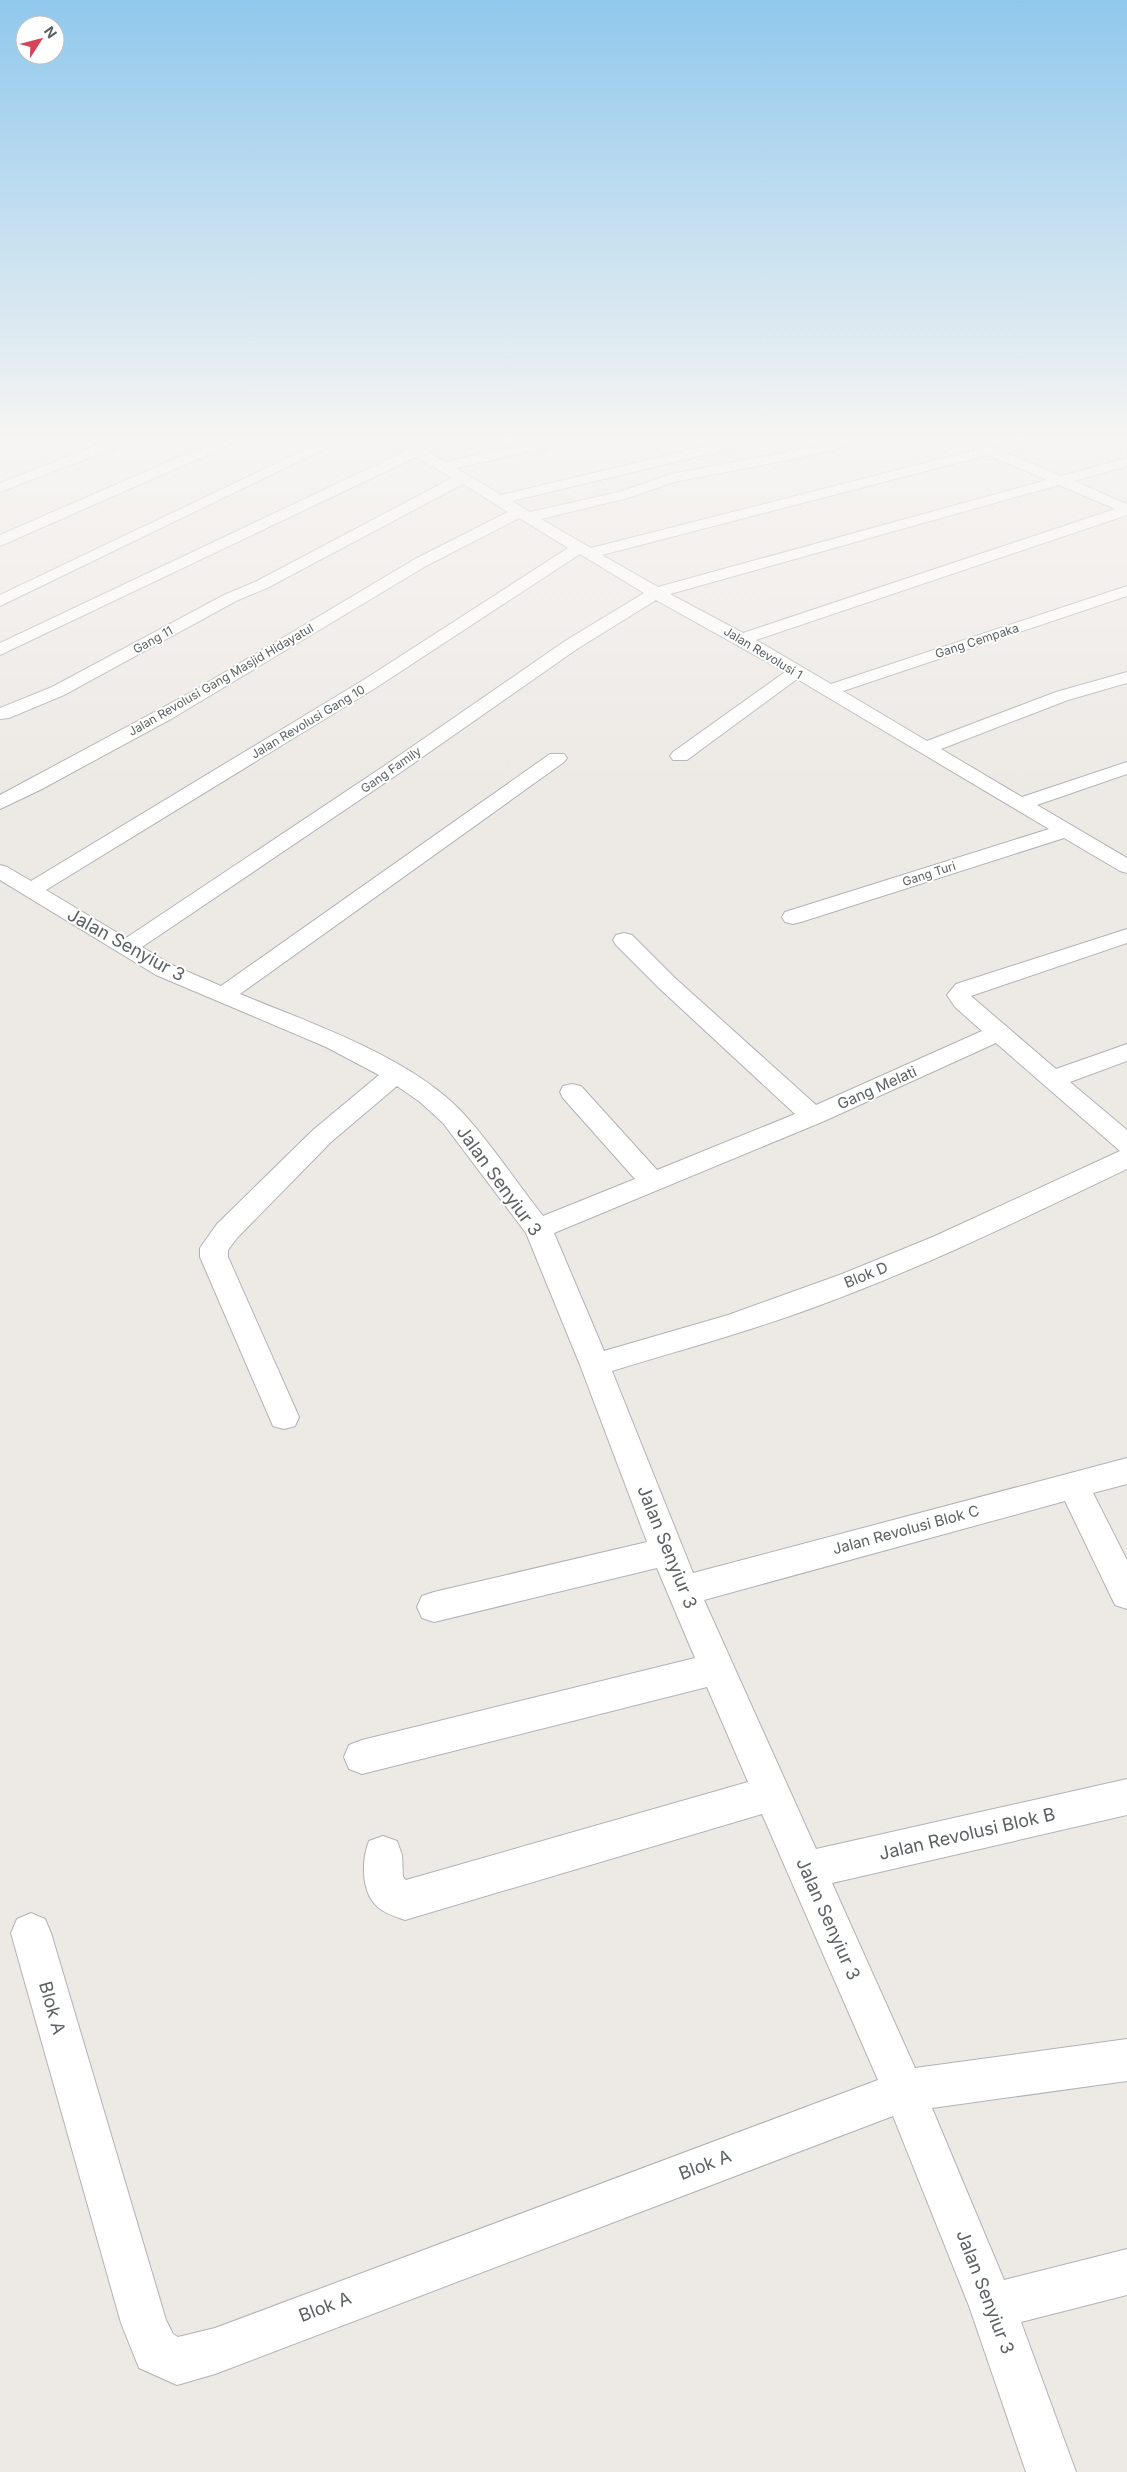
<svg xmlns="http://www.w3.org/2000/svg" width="1127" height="2472" font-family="Inter,sans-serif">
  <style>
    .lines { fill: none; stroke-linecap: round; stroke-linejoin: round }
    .minor-casing { stroke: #b0b3b5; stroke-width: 2 }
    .minor { fill: #fff; fill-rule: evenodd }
    .labels { text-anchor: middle; stroke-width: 4; stroke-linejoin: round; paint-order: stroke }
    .far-street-label { font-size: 12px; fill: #5c6163; stroke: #fff }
    .street-label { font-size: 15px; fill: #5c6163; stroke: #fff }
    .near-street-label { font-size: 18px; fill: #5c6163; stroke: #fff }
  </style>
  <rect width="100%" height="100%" fill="#ede9e5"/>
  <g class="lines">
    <g class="minor-casing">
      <g id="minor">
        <polygon points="110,440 129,440 127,443 0,492 0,483"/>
        <polygon points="218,440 236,440 234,443 0,546 0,535"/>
        <polygon points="325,440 343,440 0,606 0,595"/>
        <path d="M 391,440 L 408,440 L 445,462 L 544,440 L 570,440 L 563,444 L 456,468 L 501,495 L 732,440 L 756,440 L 754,443 L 512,501 L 530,512 L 619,492 L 671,474 L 799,450 L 838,440 L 861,440 L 859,443 L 799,458 L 674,482 L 628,498 L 541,519 L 591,548 L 976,450 L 965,443 L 967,440 L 977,440 L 995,447 L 1022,440 L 1044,440 L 1042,443 L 1007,453 L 1061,476 L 1127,458 L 1127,466 L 1074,481 L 1127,504 L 1127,515 L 756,640 L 831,684 L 1127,586 L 1127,596 L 843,691 L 927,741 L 1056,692 L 1127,672 L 1127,683 L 1068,700 L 941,749 L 1022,797 L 1127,762 L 1127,774 L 1037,805 L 1127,858 L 1127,873 L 1120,871 L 1064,838 L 801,922 L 793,924 L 785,922 L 782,917 L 785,912 L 1049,829 L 797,679 L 687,760 L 673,760 L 670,756 L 673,752 L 785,672 L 656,600 L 577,649 L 401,772 L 142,947 L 172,965 L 221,986 L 550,754 L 564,754 L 567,758 L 564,762 L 240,994 C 308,1022 410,1057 461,1111 C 491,1143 516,1182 543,1216 L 635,1179 L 563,1098 L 560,1092 L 563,1086 L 572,1084 L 581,1086 L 657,1170 L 795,1114 L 659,988 L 616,945 L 613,940 L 616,935 L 624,933 L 632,935 L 675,978 L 816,1105 L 982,1031 L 955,1007 L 947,995 L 956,984 L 1127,929 L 1127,943 L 971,996 L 1056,1069 L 1127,1044 L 1127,1061 L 1070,1082 L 1127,1130 L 1127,1169 C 1024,1218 922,1268 815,1307 C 748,1332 680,1350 612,1371 L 693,1573 L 1127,1458 L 1127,1484 L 1093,1493 L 1127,1560 L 1127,1609 L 1115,1605 L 1065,1501 L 704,1600 L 816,1849 L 1127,1779 L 1127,1815 L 832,1883 L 915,2068 L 1127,2039 L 1127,2081 L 932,2108 L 1004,2280 L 1127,2249 L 1127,2295 L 1021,2322 L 1076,2472 L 1026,2472 L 969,2306 L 893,2116 L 215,2374 L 177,2385 L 139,2368 L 121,2323 L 11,1933 L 17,1919 L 31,1913 L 45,1919 L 51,1933 L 166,2320 L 173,2334 L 178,2337 L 215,2328 L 878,2080 L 762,1814 L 405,1920 C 397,1917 386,1914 379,1908 C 361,1894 361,1861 369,1841 L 383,1836 L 397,1841 L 402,1855 L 403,1877 L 406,1880 L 748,1782 L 707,1687 L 362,1774 L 349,1769 L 344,1757 L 349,1745 L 362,1740 L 695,1658 L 657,1568 L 434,1622 L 422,1618 L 417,1607 L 422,1596 L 434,1592 L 647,1542 L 580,1365 L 526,1233 L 443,1123 L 420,1102 L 397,1086 L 331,1142 L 237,1238 L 228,1250 L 228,1257 L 299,1417 L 295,1426 L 284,1429 L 273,1426 L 200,1257 L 200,1248 L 217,1224 L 313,1130 L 379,1075 L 326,1047 L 156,975 L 0,880 L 0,865 L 7,867 L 31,881 L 365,679 L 568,548 L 519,518 L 426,566 L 171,719 L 40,790 L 0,809 L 0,795 L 190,693 L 415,559 L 508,512 L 463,484 L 267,588 L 236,601 L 64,695 L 9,718 L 0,719 L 0,708 L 52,687 L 224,595 L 255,582 L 452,478 L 416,457 L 0,655 L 0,643 L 406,451 ZM 988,455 L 1047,480 L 658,587 L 602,555 ZM 1059,485 L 1115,509 L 743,633 L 670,594 ZM 580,554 L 644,593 L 565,641 L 387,764 L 126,938 L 46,890 L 377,687 ZM 996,1043 L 1120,1151 L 935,1236 L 842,1274 L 728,1315 L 604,1351 L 554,1233 L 822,1122 Z"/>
      </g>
    </g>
    <use href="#minor" class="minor"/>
  </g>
  <linearGradient id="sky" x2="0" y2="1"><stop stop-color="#90c8ed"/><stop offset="0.56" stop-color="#f7f5f3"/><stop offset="1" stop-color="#f7f5f3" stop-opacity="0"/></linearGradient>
  <rect width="1127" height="786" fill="url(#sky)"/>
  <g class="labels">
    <g class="far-street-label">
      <text transform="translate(153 640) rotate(-29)" y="4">Gang 11</text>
      <text transform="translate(977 641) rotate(-18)" y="4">Gang Cempaka</text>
      <text transform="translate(763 653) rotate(31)" y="4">Jalan Revolusi 1</text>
      <text transform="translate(221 680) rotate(-30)" y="4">Jalan Revolusi Gang Masjid Hidayatul</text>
      <text transform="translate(308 722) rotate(-31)" y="4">Jalan Revolusi Gang 10</text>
      <text transform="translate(391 770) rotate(-35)" y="4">Gang Family</text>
      <text transform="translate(929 874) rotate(-18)" y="4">Gang Turi</text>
    </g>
    <g class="street-label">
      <text transform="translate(877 1088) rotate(-24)" y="5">Gang Melati</text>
      <text transform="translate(866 1275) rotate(-22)" y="5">Blok D</text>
      <text transform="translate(906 1530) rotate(-15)" y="5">Jalan Revolusi Blok C</text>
    </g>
    <g class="near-street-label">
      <text transform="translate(126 945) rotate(29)" y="6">Jalan Senyiur 3</text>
      <text transform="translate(499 1181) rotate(54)" y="6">Jalan Senyiur 3</text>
      <text transform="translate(667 1547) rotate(68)" y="6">Jalan Senyiur 3</text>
      <text transform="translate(967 1834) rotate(-13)" y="6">Jalan Revolusi Blok B</text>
      <text transform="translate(828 1919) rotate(66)" y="6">Jalan Senyiur 3</text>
      <text transform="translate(52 2008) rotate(74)" y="6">Blok A</text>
      <text transform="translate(705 2165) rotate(-21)" y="6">Blok A</text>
      <text transform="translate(985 2292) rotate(69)" y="6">Jalan Senyiur 3</text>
      <text transform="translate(325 2307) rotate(-21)" y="6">Blok A</text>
    </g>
  </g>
  <g transform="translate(40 40) rotate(54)"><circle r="24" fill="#ffffff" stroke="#bec0c1"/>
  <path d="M0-4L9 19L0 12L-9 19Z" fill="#d54358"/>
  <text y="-8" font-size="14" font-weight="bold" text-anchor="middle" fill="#5c6163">N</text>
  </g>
</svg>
